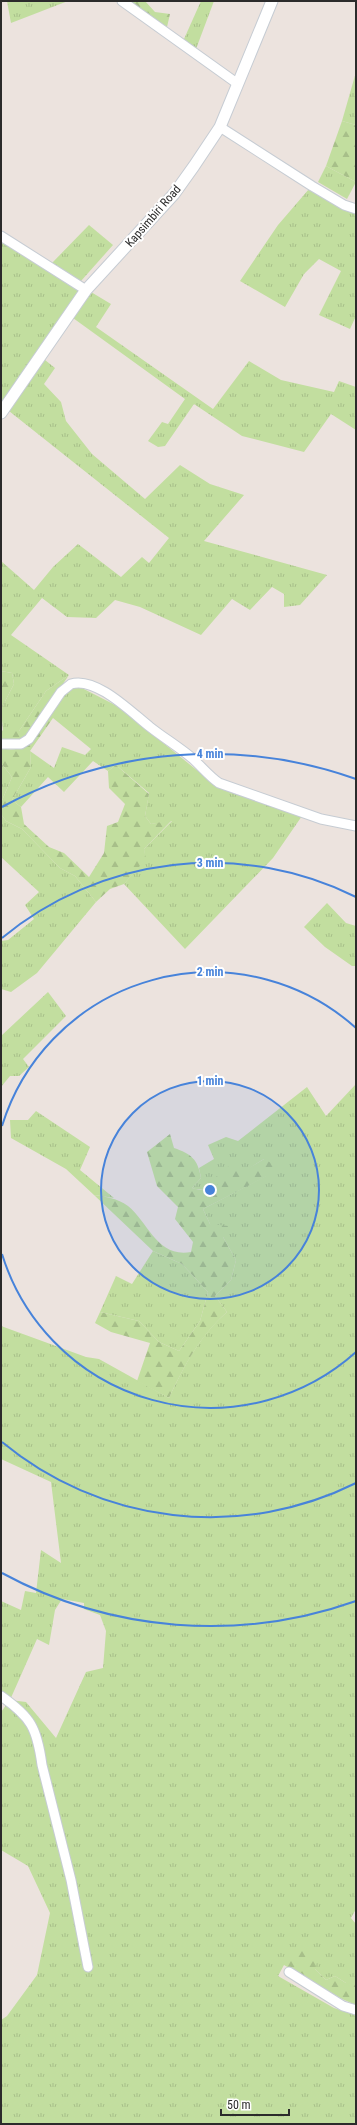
<svg xmlns="http://www.w3.org/2000/svg" width="357" height="2125" font-family="'Roboto Condensed',sans-serif">
  <style>
    .grass { fill: url(#grass-tufts); fill-rule: evenodd }
    .forest { fill: url(#forest-firs) }
    .lines { fill: none; stroke-linecap: round; stroke-linejoin: round }
    .minor-casing { stroke: #c6ccd3; stroke-width: 11 }
    .tertiary-casing { stroke: #c6ccd3; stroke-width: 13 }
    .minor { stroke: #fff; stroke-width: 9 }
    .tertiary { stroke: #fff; stroke-width: 11 }
    .ring { fill: none; stroke: #4783da; stroke-width: 2 }
    .labels { text-anchor: middle; stroke-width: 4; stroke-linejoin: round; paint-order: stroke }
    .street-label { font-size: 12px; fill: #2b2b2b; stroke: #fff }
    .centre { fill: #4783da; stroke: #fff; stroke-width: 2 }
    .ring-label { font-size: 12px; text-anchor: middle; font-weight: bold; fill: #4783da; stroke: #fff; stroke-width: 4; stroke-linejoin: round; paint-order: stroke }
  </style>
  <defs>
    <pattern id="grass-tufts" width="24" height="20" patternUnits="userSpaceOnUse"><rect width="24" height="20" fill="#c2de9f"/><path d="M3 7l-1-3M5 7V3M7 7l1-3M15 17l-1-3M17 17v-4M19 17l1-3" fill="none" stroke="#a7bf89"/></pattern>
    <pattern id="forest-firs" width="22" height="20" patternUnits="userSpaceOnUse"><rect width="22" height="20" fill="#c2de9f"/><path d="M5 1l3.5 6h-7zM16 11l3.5 6h-7z" fill="#a7bf89"/></pattern>
  </defs>
  <rect width="100%" height="100%" fill="#ece3de"/>
  <g class="grass">
    <polygon points="7,1 68,1 11,23"/>
    <polygon points="201,1 214,1 196,49 184,39"/>
    <polygon points="356,72 356,125 342,121"/>
    <polygon points="326,166 356,182 347,199 318,182"/>
    <polygon points="309,189 356,213 356,316 350,329 319,315 341,271 319,259 304,274 285,307 240,281 278,225"/>
    <polygon points="89,225 113,245 81,281 52,263"/>
    <polygon points="1,242 81,291 1,404"/>
    <polygon points="91,292 111,304 96,327 213,409 249,361 281,380 334,392 339,381 356,387 356,430 331,414 304,452 242,436 194,404 165,446 158,447 148,441 162,422 168,424 185,399 73,318"/>
    <polygon points="45,360 55,368 44,384 61,402 66,421 92,454 145,499 180,465 210,484 244,495 204,541 327,575 300,605 284,607 284,594 272,587 250,610 232,599 201,635 140,607 115,600 96,618 67,617 42,598 11,635 69,675 46,691 19,731 3,731 1,709 14,684 12,673 1,671 1,561 34,590 53,567 78,544 121,577 142,557 149,563 169,538 9,411"/>
    <polygon points="80,687 119,707 215,785 302,816 273,858 185,949 124,884 145,859 144,849 172,821 151,824 145,816 149,793 116,765 108,771 93,761 64,792 48,777 21,807 12,800 31,767 30,751 54,768 62,747 85,755 91,749 53,718 53,710 69,689"/>
    <polygon points="1,763 12,777 1,803"/>
    <polygon points="1,814 6,821 22,829 60,868 75,876 96,902 37,973 11,992 1,989 1,941 8,940 34,919 25,905 39,892 1,857"/>
    <polygon points="327,903 346,923 356,926 356,966 352,966 325,947 304,927"/>
    <polygon points="48,992 66,1016 23,1059 29,1067 19,1076 10,1076 1,1087 1,1036"/>
    <path d="M 356,1084 L 356,1909 L 351,1918 L 356,1924 L 356,1983 L 346,1983 L 335,1976 L 326,1980 L 315,1969 L 284,1965 L 278,1976 L 334,2008 L 356,2015 L 356,2124 L 1,2124 L 1,2020 L 7,2016 L 37,1975 L 50,1913 L 28,1866 L 1,1850 L 1,1712 L 10,1700 L 1,1692 L 1,1601 L 21,1610 L 25,1591 L 36,1593 L 41,1550 L 61,1563 L 51,1482 L 1,1459 L 1,1326 L 86,1357 L 99,1359 L 169,1398 C 184,1366 200,1335 227,1312 L 215,1296 L 231,1280 L 236,1260 L 223,1237 L 210,1224 L 203,1209 L 266,1176 L 264,1159 C 243,1171 217,1196 192,1188 L 201,1178 L 199,1168 L 214,1159 L 208,1145 L 226,1137 L 238,1141 L 307,1087 L 326,1116 ZM 62,1599 L 84,1603 L 84,1609 L 100,1615 L 106,1631 L 103,1668 L 86,1672 L 56,1738 L 26,1702 L 10,1700 L 37,1639 L 49,1645 L 55,1610 Z"/>
    <polygon points="36,1111 90,1147 80,1170 114,1198 94,1195 66,1169 11,1138 10,1120 28,1120"/>
    <polygon points="153,1251 182,1264 208,1292 200,1321 179,1351 159,1342 139,1321 100,1312 116,1276 132,1284"/>
  </g>
  <g class="forest">
    <polygon points="130,1 145,1 155,12 170,14 167,27"/>
    <polygon points="342,121 356,125 356,182 326,166"/>
    <polygon points="1,671 12,673 14,684 1,709"/>
    <polygon points="69,675 28,735 18,740 1,739 1,729 3,731 19,731 46,691"/>
    <path d="M 53,710 L 53,718 L 30,751 L 31,767 L 12,800 L 21,807 L 24,824 L 49,847 L 64,853 L 89,877 L 104,853 L 107,826 L 118,822 L 125,804 L 109,788 L 108,771 L 116,765 L 149,794 L 145,816 L 151,824 L 172,820 L 144,849 L 146,859 L 124,884 L 110,889 L 96,902 L 75,876 L 60,868 L 22,829 L 6,821 L 1,814 L 1,803 L 12,777 L 1,763 L 1,748 C 29,756 40,729 53,710 Z"/>
    <path d="M 170,1134 L 174,1148 C 191,1154 198,1159 201,1178 L 192,1188 L 200,1190 L 218,1186 L 216,1177 L 230,1165 L 242,1172 L 264,1159 L 275,1165 L 267,1176 L 203,1209 L 210,1224 L 228,1226 L 223,1237 L 236,1260 L 231,1280 L 215,1296 L 227,1312 C 200,1336 184,1366 169,1398 L 137,1381 L 150,1343 L 111,1332 L 95,1323 L 100,1312 L 139,1321 L 159,1342 L 179,1351 L 200,1321 L 208,1292 L 182,1264 L 153,1251 L 94,1195 C 106,1197 117,1198 128,1206 C 149,1223 157,1258 191,1252 L 193,1242 L 175,1219 L 178,1207 L 157,1186 L 147,1152 Z"/>
    <polygon points="305,1948 318,1958 315,1969 326,1980 335,1976 346,1983 356,1983 356,2005 342,1999 284,1965"/>
  </g>
  <g class="lines">
    <g class="minor-casing">
      <g id="minor">
        <polyline points="122,1 238,84"/>
        <polyline points="220,127 312,186 344,205 356,209"/>
        <polyline points="1,236 86,290"/>
        <path d="M 1,744 L 21,744 L 29,739 L 61,692 L 71,684 C 96,676 132,713 150,727 C 164,738 179,747 192,758 C 202,767 209,776 219,783 L 321,819 L 356,826"/>
        <path d="M 1,1696 C 31,1717 37,1728 42,1765 L 71,1880 L 88,1967"/>
        <polyline points="289,1972 343,2006 356,2010"/>
      </g>
    </g>
    <g class="tertiary-casing">
      <polyline id="tertiary" points="1,413 86,290 174,194 194,166 220,127 272,1"/>
    </g>
    <use href="#minor" class="minor"/>
    <use href="#tertiary" class="tertiary"/>
  </g>
  <circle cx="210" cy="1190" r="109" fill="#4783da" fill-opacity=".12"/>
  <g class="ring">
    <circle cx="210" cy="1190" r="109"/>
    <path d="M356 1352A218 218 0 0 1 2 1254M2 1126A218 218 0 0 1 356 1028"/>
    <path d="M356 1483A327 327 0 0 1 2 1442M2 938A327 327 0 0 1 356 897"/>
    <path d="M356 1601A436 436 0 0 1 2 1573M2 807A436 436 0 0 1 356 779"/>
  </g>
  <g class="labels">
    <g class="street-label">
      <text transform="translate(153 216) rotate(-49)" y="4">Kapsimbiri Road</text>
    </g>
  </g>
  <circle cx="210" cy="1190" r="6" class="centre"/>
  <g class="ring-label">
    <text x="210" y="758">4 min</text>
    <text x="210" y="867">3 min</text>
    <text x="210" y="976">2 min</text>
    <text x="210" y="1085">1 min</text>
  </g>
  <rect width="357" height="2125" fill="none" stroke="#2b2b2b" stroke-width="4"/>
  <path d="M221 2109v6h68v-6" fill="none" stroke="#2b2b2b" stroke-width="2"/>
  <text x="227" y="2109" font-size="12" fill="#2b2b2b" stroke="#ffffff" stroke-width="3" paint-order="stroke">50 m</text>
</svg>
